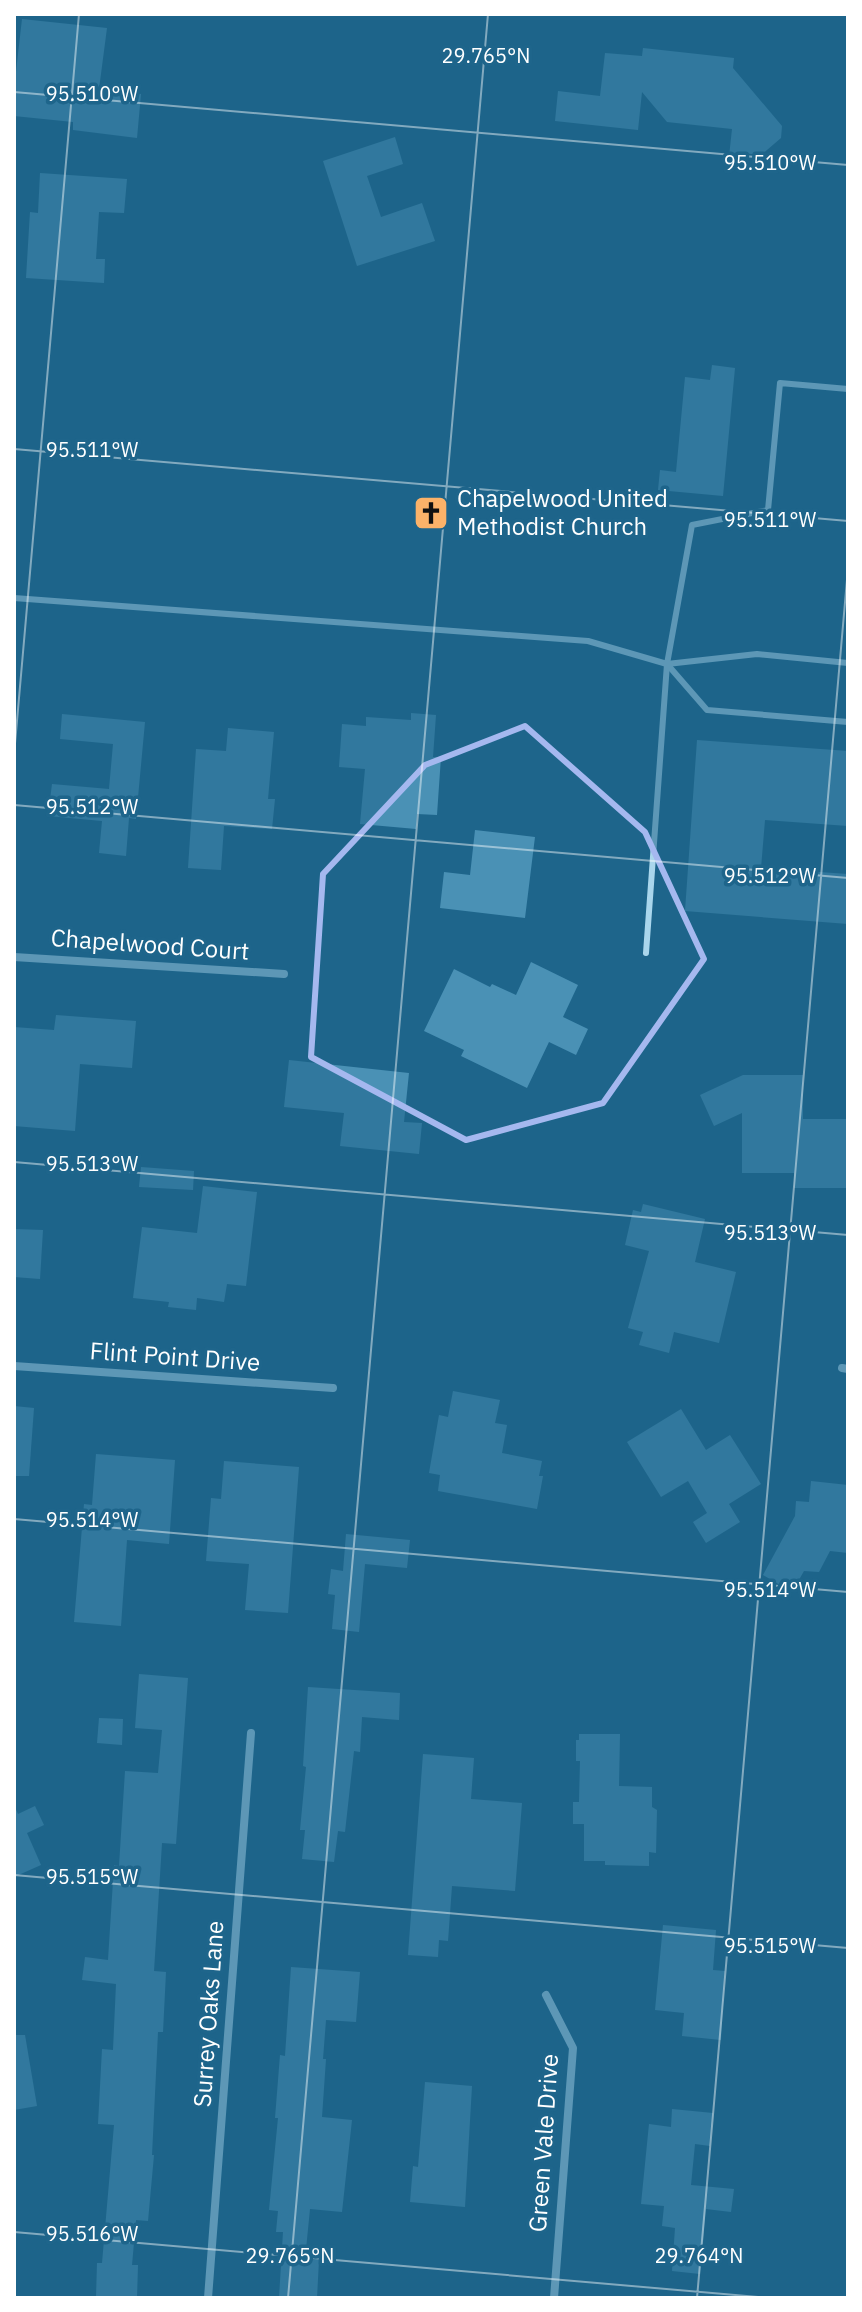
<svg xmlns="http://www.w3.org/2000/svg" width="862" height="2312" font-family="'IBM Plex Sans',sans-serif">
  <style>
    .building { fill: #4a91b5 }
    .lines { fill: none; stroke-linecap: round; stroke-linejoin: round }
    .service { stroke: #aad6ec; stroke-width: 6 }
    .minor { stroke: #aad6ec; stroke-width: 8 }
    .marked { fill: none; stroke: #a5b8ef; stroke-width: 6; stroke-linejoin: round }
    .ticks { fill: none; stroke: #fff; stroke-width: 2; stroke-opacity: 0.45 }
    .labels { text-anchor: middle; stroke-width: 7; stroke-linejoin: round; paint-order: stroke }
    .poi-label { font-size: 24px; fill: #fff; stroke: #1e658b; text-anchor: start }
    .street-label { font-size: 24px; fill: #fff; stroke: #1e658b }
    .ticks-label { font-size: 20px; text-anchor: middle; fill: #fff; stroke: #1e658b; stroke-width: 7; stroke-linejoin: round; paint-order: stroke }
  </style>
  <rect width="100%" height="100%" fill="#1e658b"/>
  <g class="building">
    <polygon points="22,19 107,28 99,89 141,94 137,138 73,130 73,122 14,116 14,89"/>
    <polygon points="643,48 734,58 733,68 782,126 781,138 761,155 743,153 728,166 732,129 667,122 642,92 638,130 555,121 558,91 600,96 605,53 642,56"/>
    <polygon points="395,137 403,164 367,176 381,217 422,203 435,241 357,266 323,161"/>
    <polygon points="40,173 127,179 124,213 99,212 96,259 105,259 104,283 26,278 30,212 38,213"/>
    <polygon points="712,365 735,368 723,496 658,490 660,470 676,472 685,377 710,380"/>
    <polygon points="411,713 436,715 433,757 441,757 437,815 417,814 416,829 360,824 365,769 339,767 342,724 366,726 366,717 411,720"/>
    <polygon points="62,714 145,722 136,819 129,818 126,856 99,853 102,821 48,816 52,784 109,789 113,744 60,739"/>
    <polygon points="228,728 274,732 268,799 275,799 272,829 224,826 221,870 188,868 196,749 226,751"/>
    <polygon points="697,740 848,751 848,826 765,820 761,868 848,874 848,924 685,911"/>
    <polygon points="475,830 535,837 525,918 440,908 444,872 470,875"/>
    <polygon points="531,962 578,985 563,1017 588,1029 576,1055 549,1042 527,1088 461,1056 464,1050 424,1031 454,969 490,987 492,984 516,995"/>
    <polygon points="56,1015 136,1021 132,1068 80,1064 75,1131 14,1126 14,1027 54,1030"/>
    <polygon points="289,1060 409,1073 404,1122 422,1123 419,1154 340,1146 344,1113 284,1107"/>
    <polygon points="743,1075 803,1075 803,1119 848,1119 848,1188 794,1188 794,1173 742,1173 742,1113 714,1126 700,1095"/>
    <polygon points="141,1167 194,1171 193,1190 139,1187"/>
    <polygon points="203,1186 257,1192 246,1286 227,1284 224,1302 197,1298 196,1310 168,1307 169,1302 133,1298 142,1227 197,1233"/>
    <polygon points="643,1204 705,1219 695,1262 736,1272 719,1343 674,1332 669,1353 639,1345 643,1332 628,1328 649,1251 625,1245 633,1210 641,1212"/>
    <polygon points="14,1229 43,1230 40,1279 14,1277"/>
    <polygon points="453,1391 500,1400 495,1423 507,1425 502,1453 542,1461 539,1476 543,1476 537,1509 438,1491 440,1475 429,1473 439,1415 448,1417"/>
    <polygon points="14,1406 34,1408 29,1476 14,1476"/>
    <polygon points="681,1409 706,1450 730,1435 761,1484 729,1504 740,1522 706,1543 693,1522 707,1513 688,1481 661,1497 627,1442"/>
    <polygon points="96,1454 175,1460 169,1544 127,1540 121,1626 74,1622 84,1504 92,1505"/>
    <polygon points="224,1461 299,1467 288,1613 245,1610 249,1564 206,1561 211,1498 221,1499"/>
    <polygon points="811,1481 848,1485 848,1553 830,1551 819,1572 804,1571 792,1592 763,1575 795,1516 796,1501 809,1502"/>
    <polygon points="346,1534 410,1540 407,1568 365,1564 359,1632 332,1629 335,1595 328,1594 331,1569 343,1571"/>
    <polygon points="139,1674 188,1678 176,1844 162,1843 154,1971 166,1972 163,2032 158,2032 152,2155 154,2155 148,2221 136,2220 132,2265 138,2265 137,2298 96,2298 97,2263 102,2263 114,2125 98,2124 102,2049 113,2050 116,1984 82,1980 85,1957 108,1960 114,1865 119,1866 125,1771 158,1773 162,1730 135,1728"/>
    <polygon points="308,1687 400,1693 399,1720 362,1717 360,1752 354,1751 345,1832 338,1831 334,1862 302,1859 305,1830 300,1830 306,1767 303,1766"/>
    <polygon points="99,1718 123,1719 122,1745 97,1743"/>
    <polygon points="579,1734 620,1734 619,1786 652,1787 652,1807 657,1810 656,1853 649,1852 649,1866 605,1865 605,1861 584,1861 584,1824 573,1824 573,1802 579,1802 580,1761 576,1761 576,1740 579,1740"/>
    <polygon points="423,1754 474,1758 471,1799 522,1803 515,1891 452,1886 448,1941 439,1940 438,1957 408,1955"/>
    <polygon points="14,1805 18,1814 35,1806 44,1825 27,1833 41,1865 14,1877"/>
    <polygon points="663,1925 716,1930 713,1970 725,1971 721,2040 682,2036 684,2013 655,2010"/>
    <polygon points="291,1967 360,1972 356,2022 326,2020 323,2059 326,2059 322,2117 352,2120 342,2212 310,2209 305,2259 319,2260 317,2298 279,2298 283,2232 276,2232 278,2211 269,2210 278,2118 275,2118 280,2055 285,2056"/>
    <polygon points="14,2035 25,2035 37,2106 14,2110"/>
    <polygon points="425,2082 472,2086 465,2207 410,2202 413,2166 418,2167"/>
    <polygon points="672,2109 713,2113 710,2146 695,2144 691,2185 734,2189 731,2212 706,2209 700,2274 672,2271 675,2228 662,2226 664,2206 641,2204 649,2124 671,2127"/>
  </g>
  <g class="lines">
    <g class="service">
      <polyline points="14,598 588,641 667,664 757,654 848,663"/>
      <polyline points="667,664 707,710 848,722"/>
      <polyline points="646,953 667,664 692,525 768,510 780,383 848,389"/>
    </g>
    <g class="minor">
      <polyline points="14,957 284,974"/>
      <polyline points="14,1366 333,1388"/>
      <polyline points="842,1368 848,1369"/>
      <polyline points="546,1995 573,2048 554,2298"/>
      <polyline points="208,2298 251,1733"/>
    </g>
  </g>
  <path d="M0 0H862V2312H0ZM 525,726 L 645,832 L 704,959 L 603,1103 L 466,1140 L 311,1057 L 323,874 L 425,765 Z" fill="#1e658b" fill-opacity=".55" fill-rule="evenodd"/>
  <path class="marked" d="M 525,726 L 645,832 L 704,959 L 603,1103 L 466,1140 L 311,1057 L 323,874 L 425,765 Z"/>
  <path class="ticks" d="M 14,92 L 848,165M 14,449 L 848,521M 14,755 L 79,14M 14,805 L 848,878M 14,1162 L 848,1235M 14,1519 L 848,1592M 14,1875 L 848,1948M 14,2232 L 769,2298M 288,2298 L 488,14M 697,2298 L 848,568"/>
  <defs>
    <g id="church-square" transform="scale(1.8)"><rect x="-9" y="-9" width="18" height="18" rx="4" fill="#fbb269" stroke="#1e658b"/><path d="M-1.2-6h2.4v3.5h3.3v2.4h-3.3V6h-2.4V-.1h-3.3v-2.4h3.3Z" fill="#111"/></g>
  </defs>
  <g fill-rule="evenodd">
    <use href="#church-square" x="431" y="513"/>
  </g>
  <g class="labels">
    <g class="poi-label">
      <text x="457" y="507">Chapelwood United<tspan x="457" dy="28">Methodist Church</tspan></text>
    </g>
    <g class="street-label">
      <text transform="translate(150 945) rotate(4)" y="8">Chapelwood Court</text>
      <text transform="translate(175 1357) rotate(4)" y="8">Flint Point Drive</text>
      <text transform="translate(209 2014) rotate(-86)" y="8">Surrey Oaks Lane</text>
      <text transform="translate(544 2143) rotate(-86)" y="8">Green Vale Drive</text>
    </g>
  </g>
  <g class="ticks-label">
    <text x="486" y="63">29.765°N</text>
    <text x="92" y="101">95.510°W</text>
    <text x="770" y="170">95.510°W</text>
    <text x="92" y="457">95.511°W</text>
    <text x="770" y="527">95.511°W</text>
    <text x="92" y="814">95.512°W</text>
    <text x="770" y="883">95.512°W</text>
    <text x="92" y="1171">95.513°W</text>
    <text x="770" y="1240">95.513°W</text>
    <text x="92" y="1527">95.514°W</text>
    <text x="770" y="1597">95.514°W</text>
    <text x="92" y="1884">95.515°W</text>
    <text x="770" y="1953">95.515°W</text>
    <text x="92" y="2241">95.516°W</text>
    <text x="290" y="2263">29.765°N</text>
    <text x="699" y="2263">29.764°N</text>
  </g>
  <rect width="862" height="2312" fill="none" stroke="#ffffff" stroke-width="32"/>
</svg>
